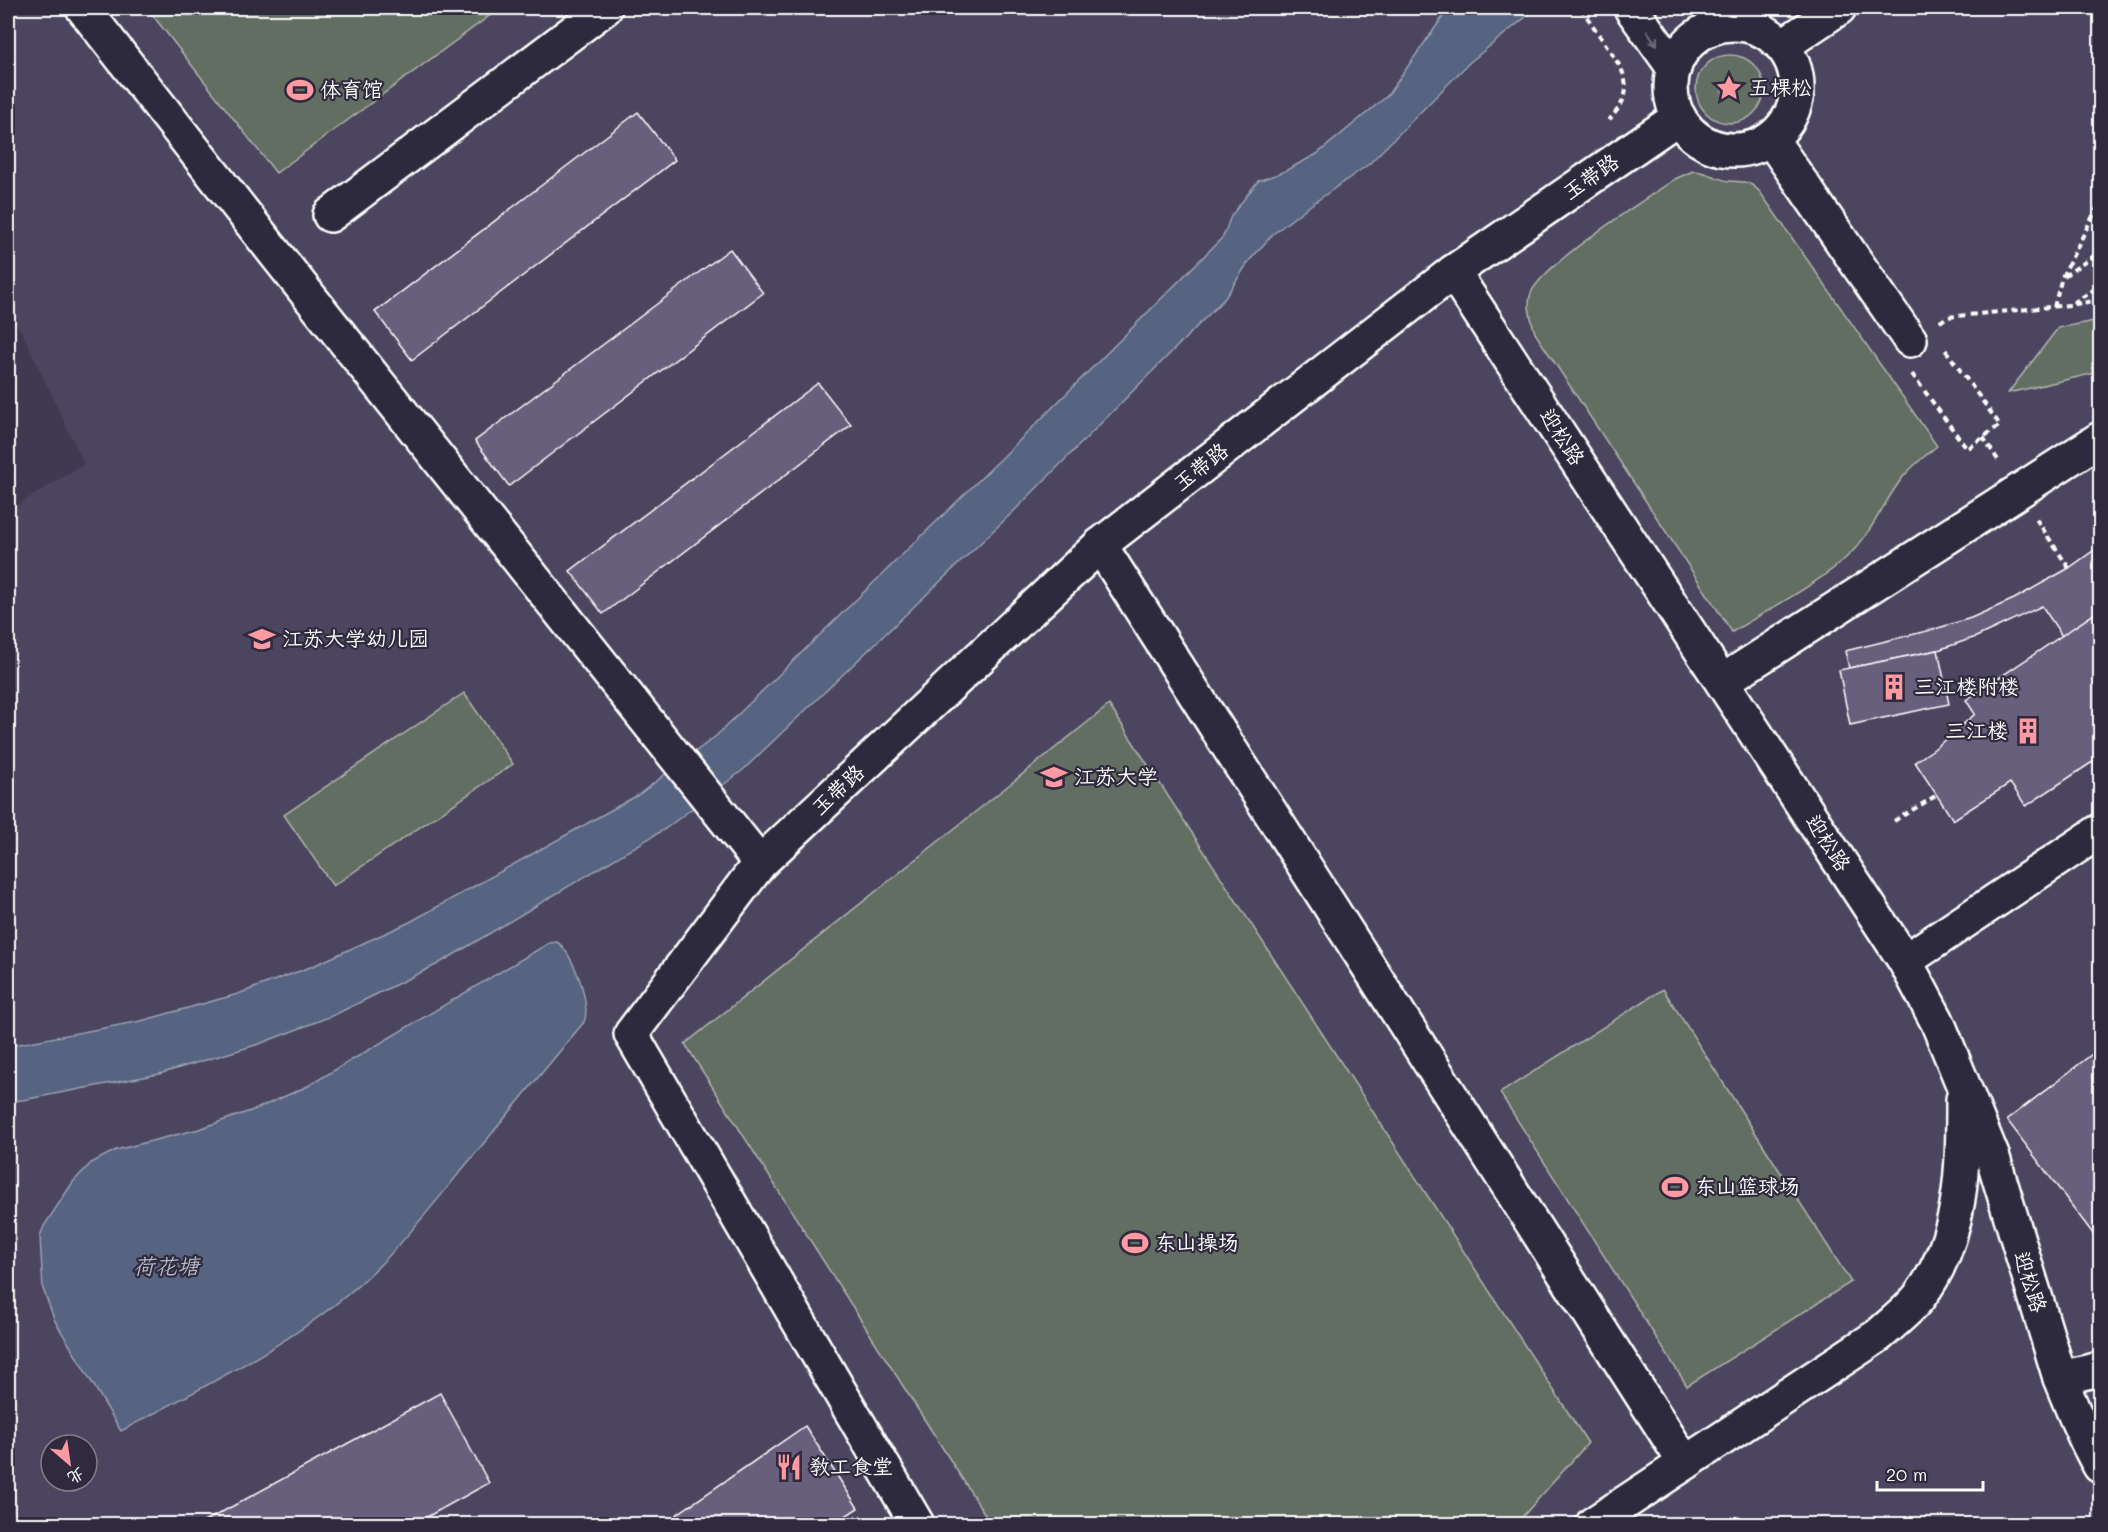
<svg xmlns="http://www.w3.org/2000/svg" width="2108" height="1532" font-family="Mali,'LXGW WenKai TC',sans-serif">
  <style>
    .built { fill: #4c455e; fill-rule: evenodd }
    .green { fill: #646e62; stroke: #b2b6b0; stroke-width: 1.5 }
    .water { fill: #576481; stroke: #9aa2b3; stroke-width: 1.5 }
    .building { fill: #675f7d; stroke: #fff; stroke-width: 1.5 }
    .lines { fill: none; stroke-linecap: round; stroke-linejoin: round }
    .minor-casing { stroke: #fff; stroke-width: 38 }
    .path { stroke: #fff; stroke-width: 4; stroke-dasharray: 6 4.5; stroke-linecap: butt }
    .minor { stroke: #2f2a3d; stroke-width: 33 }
    .tree { fill: #7f7e85 }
    .oneway { stroke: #6d6a77 }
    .labels { text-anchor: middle; stroke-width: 4.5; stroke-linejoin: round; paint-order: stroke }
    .poi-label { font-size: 21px; fill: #fff; stroke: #2f2a3d; text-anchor: start }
    .street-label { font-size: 21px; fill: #fff; stroke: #2f2a3d }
    .water-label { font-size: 22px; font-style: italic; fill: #b3b9c6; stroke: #2f2a3d }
  </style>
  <rect width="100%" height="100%" fill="#403a50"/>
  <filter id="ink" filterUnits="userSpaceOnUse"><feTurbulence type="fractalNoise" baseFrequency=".0167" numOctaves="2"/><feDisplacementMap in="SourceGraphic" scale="12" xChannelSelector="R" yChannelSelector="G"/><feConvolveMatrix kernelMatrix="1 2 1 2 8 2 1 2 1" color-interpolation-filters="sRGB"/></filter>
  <g filter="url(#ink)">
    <path class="built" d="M 8,8 L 2100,8 L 2100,1524 L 8,1524 L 8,1101 L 23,1100 L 8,1043 L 8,511 L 84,464 L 23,334 L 8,312 ZM 51,1445 L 87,1445 L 87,1481 L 51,1481 Z"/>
    <g class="green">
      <polygon points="147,8 500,8 276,173"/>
      <circle cx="1730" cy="89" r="34"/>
      <path d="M 1693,171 C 1706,171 1716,179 1729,181 C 1736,182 1742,181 1748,183 C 1753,185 1756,188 1760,192 L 1937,446 C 1925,456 1913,465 1903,477 C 1884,501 1873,531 1851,553 C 1821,583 1769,609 1732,632 L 1535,333 C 1532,321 1526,305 1531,293 C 1543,264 1644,200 1675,179 Z"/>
      <polygon points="2100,320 2100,372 2008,393 2058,328"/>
      <polygon points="464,693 513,764 333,886 284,815"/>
      <polygon points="1109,705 1588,1443 1516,1524 991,1524 685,1044"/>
      <polygon points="1663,989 1851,1282 1687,1386 1500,1093"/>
    </g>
    <g class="water">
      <polygon points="1449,8 1537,8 1470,62 1369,164 1301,212 1273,234 1249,261 1225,298 1016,509 743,770 665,829 438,964 334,1015 259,1044 159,1074 23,1100 8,1101 8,1046 141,1021 238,994 313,966 410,922 638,795 716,736 1011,449 1223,237 1231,216 1258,181 1283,172 1317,154 1387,96"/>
      <path d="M 557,942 C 573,952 592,1005 584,1022 C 543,1072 501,1122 460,1172 C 434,1204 408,1237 380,1265 C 309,1337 208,1384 121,1431 L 55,1321 L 43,1289 L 40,1236 L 44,1226 L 73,1182 L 91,1163 L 116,1150 L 199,1129 L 256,1109 L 308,1086 L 549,943 Z"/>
    </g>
    <g class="building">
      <polygon points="638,112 675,160 412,360 375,312"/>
      <polygon points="730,249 763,293 509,486 475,441"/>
      <polygon points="818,383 851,425 603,614 570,571"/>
      <polygon points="2100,546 2100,610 2062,636 2042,606 1976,637 1938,650 1849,668 1845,651 1935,629 1971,618 2014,599 2069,568"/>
      <polygon points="2100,610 2100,757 2026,806 2010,783 1953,820 1915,762 1934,749 1975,714 1966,700"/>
      <polygon points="1938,650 1949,704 1850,725 1839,670"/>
      <polygon points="2100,1048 2100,1243 2007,1120"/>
      <polygon points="440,1393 489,1483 414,1524 200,1524"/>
      <polygon points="805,1426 858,1508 833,1524 663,1524"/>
    </g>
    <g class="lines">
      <g class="minor-casing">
        <g id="minor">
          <polyline points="83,8 278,257 760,863 631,1034 917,1524"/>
          <polyline points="1631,8 1674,68"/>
          <circle cx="1734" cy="87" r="63"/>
          <polyline points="1782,46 1839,8"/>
          <polyline points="1771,139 1910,340"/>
          <polyline points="330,215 605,8"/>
          <path d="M 1453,272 L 1905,961 L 1937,1021 L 1993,1158 L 2060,1378 C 2072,1408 2084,1438 2100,1466"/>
          <polyline points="1100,545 1685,1463"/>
          <polyline points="1723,681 2100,439"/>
          <polyline points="760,863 1100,545 1453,272 1679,117"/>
          <polyline points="1905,961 2100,831"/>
          <polyline points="2060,1378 2100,1369"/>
          <path d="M 1593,1524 L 1879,1335 C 1892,1323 1908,1311 1919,1297 C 1963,1240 1963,1167 1963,1099"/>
        </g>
      </g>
      <g class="path">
        <path d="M 1581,8 L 1620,66 C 1631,90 1626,101 1609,120"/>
        <polyline points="2064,276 2100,252"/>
        <polyline points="2073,303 2100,286"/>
        <polyline points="2054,307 2062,277 2100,202"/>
        <polyline points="1940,322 1947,317 2070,305 2100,300"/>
        <polyline points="1912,374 1967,449 2000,425 1944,348"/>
        <polyline points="1983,437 2000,463"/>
        <polyline points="2036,519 2069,568"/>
        <polyline points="1894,821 1937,795"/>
      </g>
      <use href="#minor" class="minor"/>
    </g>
    <circle class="tree" cx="1729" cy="89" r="9"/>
    <defs><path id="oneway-shaft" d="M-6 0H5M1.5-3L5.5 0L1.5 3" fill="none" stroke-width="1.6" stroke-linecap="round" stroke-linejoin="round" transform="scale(1.5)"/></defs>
    <use class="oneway" href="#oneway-shaft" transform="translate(1652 38) rotate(55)"/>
  </g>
  <defs>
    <g id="sight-bare" transform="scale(2.07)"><path d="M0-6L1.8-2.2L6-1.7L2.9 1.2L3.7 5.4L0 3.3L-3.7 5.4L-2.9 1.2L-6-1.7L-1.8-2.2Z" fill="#ff9aa2" stroke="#2f2a3d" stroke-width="2.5" paint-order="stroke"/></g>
    <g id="stadium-bare" transform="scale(2.07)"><path d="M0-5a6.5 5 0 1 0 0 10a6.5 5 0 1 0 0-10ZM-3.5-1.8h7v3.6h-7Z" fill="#ff9aa2" stroke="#2f2a3d" stroke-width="2.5" paint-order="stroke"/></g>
    <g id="school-bare" transform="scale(2.07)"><path d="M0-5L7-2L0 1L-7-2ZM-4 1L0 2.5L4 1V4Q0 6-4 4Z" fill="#ff9aa2" stroke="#2f2a3d" stroke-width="2.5" paint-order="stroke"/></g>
    <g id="building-bare" transform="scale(2.07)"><path d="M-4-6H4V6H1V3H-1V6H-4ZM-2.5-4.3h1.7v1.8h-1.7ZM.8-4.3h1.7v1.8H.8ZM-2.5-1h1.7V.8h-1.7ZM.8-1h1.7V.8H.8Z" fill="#ff9aa2" stroke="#2f2a3d" stroke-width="2.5" paint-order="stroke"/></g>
    <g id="university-bare" transform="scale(2.07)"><path d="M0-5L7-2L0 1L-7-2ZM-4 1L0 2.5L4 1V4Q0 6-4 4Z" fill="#ff9aa2" stroke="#2f2a3d" stroke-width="2.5" paint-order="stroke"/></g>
    <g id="restaurant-bare" transform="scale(2.07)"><path d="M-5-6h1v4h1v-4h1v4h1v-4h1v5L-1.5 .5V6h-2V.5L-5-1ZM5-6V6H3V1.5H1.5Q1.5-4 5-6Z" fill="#ff9aa2" stroke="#2f2a3d" stroke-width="2.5" paint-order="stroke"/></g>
  </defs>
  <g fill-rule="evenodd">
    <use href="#sight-bare" x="1729" y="88"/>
    <use href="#stadium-bare" x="300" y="90"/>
    <use href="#school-bare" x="262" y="639"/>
    <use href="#building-bare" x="1894" y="687"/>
    <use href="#building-bare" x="2028" y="731"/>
    <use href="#university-bare" x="1054" y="777"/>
    <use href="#stadium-bare" x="1675" y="1187"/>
    <use href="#stadium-bare" x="1135" y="1243"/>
    <use href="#restaurant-bare" x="789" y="1467"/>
  </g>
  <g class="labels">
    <g class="poi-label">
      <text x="1749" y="95">五棵松</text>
      <text x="320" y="97">体育馆</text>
      <text x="282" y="646">江苏大学幼儿园</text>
      <text x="1914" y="694">三江楼附楼</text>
      <text x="2008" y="738" text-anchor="end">三江楼</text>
      <text x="1074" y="784">江苏大学</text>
      <text x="1695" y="1194">东山篮球场</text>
      <text x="1155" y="1250">东山操场</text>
      <text x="809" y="1474">教工食堂</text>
    </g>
    <g class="street-label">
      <text transform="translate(1591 177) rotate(-35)" y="7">玉带路</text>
      <text transform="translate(1562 437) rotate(57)" y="7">迎松路</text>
      <text transform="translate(1201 467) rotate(-38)" y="7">玉带路</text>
      <text transform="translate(838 790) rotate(-43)" y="7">玉带路</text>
      <text transform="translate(1828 843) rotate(57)" y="7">迎松路</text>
      <text transform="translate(2030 1282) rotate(73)" y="7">迎松路</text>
    </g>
    <g class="water-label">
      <text x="166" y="1274">荷花塘</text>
    </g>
  </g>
  <rect width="2108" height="1532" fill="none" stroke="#2f2a3d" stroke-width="30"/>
  <rect x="15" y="15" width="2078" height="1502" fill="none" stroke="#fff" stroke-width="2" filter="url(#ink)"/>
  <g transform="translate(69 1463) rotate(151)"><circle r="28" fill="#2f2a3d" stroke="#827f8b" stroke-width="1.5"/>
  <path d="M0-4.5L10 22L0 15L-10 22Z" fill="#ff9aa2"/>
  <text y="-9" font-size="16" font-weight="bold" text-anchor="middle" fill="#ffffff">北</text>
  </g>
  <path d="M1877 1481v9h106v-9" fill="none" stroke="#ffffff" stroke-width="3"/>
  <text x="1886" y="1481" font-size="18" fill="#ffffff" stroke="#2f2a3d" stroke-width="4.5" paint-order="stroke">20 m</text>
</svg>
